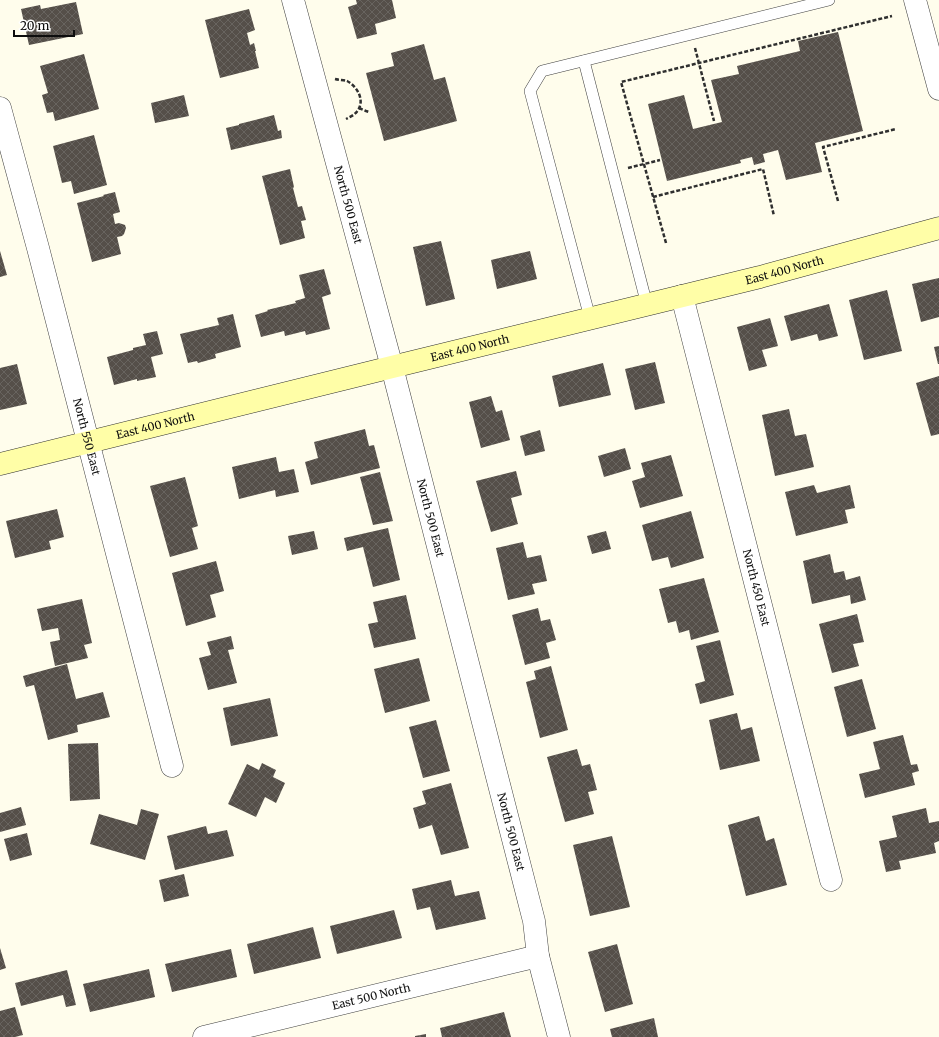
<svg xmlns="http://www.w3.org/2000/svg" width="939" height="1037" font-family="Merriweather,serif">
  <style>
    .building { fill: url(#building-cross-hatch) }
    .lines { fill: none; stroke-linecap: round; stroke-linejoin: round }
    .service-casing { stroke: #404040; stroke-width: 12 }
    .minor-casing { stroke: #404040; stroke-width: 23 }
    .tertiary-casing { stroke: #404040; stroke-width: 23 }
    .secondary-casing { stroke: #2f2f2f; stroke-width: 23 }
    .path { stroke: #2f2f2f; stroke-width: 2.5; stroke-dasharray: 4 2; stroke-linecap: butt }
    .service { stroke: #fff; stroke-width: 11 }
    .minor { stroke: #fff; stroke-width: 22 }
    .tertiary { stroke: #fff; stroke-width: 22 }
    .secondary { stroke: #fffea7; stroke-width: 22 }
    .labels { text-anchor: middle; stroke-width: 4; stroke-linejoin: round; paint-order: stroke }
    .street-label { font-size: 11px; fill: #0d0d0d; stroke: #fff }
  </style>
  <defs>
    <pattern id="building-cross-hatch" width="8" height="8" patternUnits="userSpaceOnUse"><rect width="8" height="8" fill="#554f49"/><path d="M0 0l8 8M0 8l8-8" fill="none" stroke="#68645f"/></pattern>
  </defs>
  <rect width="100%" height="100%" fill="#fffdec"/>
  <g class="building">
    <polygon points="356,0 392,0 396,18 375,24 377,34 357,39 348,7 357,4"/>
    <polygon points="76,2 83,34 29,45 21,9 40,5 41,9"/>
    <polygon points="249,9 255,30 247,33 250,45 254,43 256,51 255,51 259,68 220,78 205,20"/>
    <polygon points="838,32 863,131 815,143 822,172 786,180 778,150 763,154 765,162 754,165 752,157 740,160 741,163 667,181 648,104 684,95 693,129 722,122 711,80 739,74 737,66 800,51 798,41"/>
    <polygon points="424,44 434,80 445,77 457,121 384,141 366,73 394,66 391,53"/>
    <polygon points="84,54 99,109 55,121 53,112 47,113 42,95 48,93 40,66"/>
    <polygon points="184,95 189,116 155,123 151,103"/>
    <polygon points="274,115 278,131 281,130 282,138 231,150 226,128 239,125 239,124"/>
    <polygon points="94,135 107,185 74,194 71,181 62,183 53,146"/>
    <polygon points="290,169 294,187 293,188 298,207 302,206 306,220 301,221 305,238 280,245 262,176"/>
    <polygon points="115,192 120,212 113,214 115,224 119,223 125,225 126,228 124,234 122,236 117,237 121,254 92,262 77,203 104,196 103,195"/>
    <polygon points="441,241 455,299 426,306 413,247"/>
    <polygon points="0,251 7,275 0,277"/>
    <polygon points="530,251 537,279 497,289 491,260"/>
    <polygon points="324,269 331,294 322,297 330,329 306,335 305,331 285,336 284,331 261,337 255,315 268,311 267,310 296,303 295,301 305,298 299,275"/>
    <polygon points="939,278 939,317 921,322 912,284"/>
    <polygon points="887,290 902,351 864,360 849,300"/>
    <polygon points="829,304 838,336 819,341 817,334 791,341 784,316"/>
    <polygon points="233,314 241,347 215,354 216,358 198,363 197,361 188,363 180,334 219,325 217,318"/>
    <polygon points="770,318 778,346 762,350 767,366 749,371 737,327"/>
    <polygon points="157,331 163,354 151,357 156,377 137,381 137,379 114,385 107,357 133,350 133,348 146,345 143,334"/>
    <polygon points="939,346 939,364 938,364 934,347"/>
    <polygon points="655,362 665,403 635,410 625,369"/>
    <polygon points="603,363 611,395 559,407 552,376"/>
    <polygon points="17,364 27,404 0,410 0,368"/>
    <polygon points="939,376 939,434 931,436 916,383"/>
    <polygon points="491,396 496,412 502,410 510,440 481,448 469,402"/>
    <polygon points="789,409 795,436 806,434 814,467 775,476 762,415"/>
    <polygon points="365,429 369,446 374,445 380,468 311,485 305,462 318,458 314,442"/>
    <polygon points="540,430 545,451 525,456 520,436"/>
    <polygon points="625,448 631,469 604,477 598,456"/>
    <polygon points="671,455 683,496 640,508 632,481 645,477 641,463"/>
    <polygon points="276,457 279,472 294,469 299,492 276,497 275,490 239,499 232,467"/>
    <polygon points="516,471 522,495 511,498 518,524 491,532 476,481"/>
    <polygon points="380,472 393,521 373,525 360,477"/>
    <polygon points="185,477 198,526 192,528 198,549 170,557 150,486"/>
    <polygon points="814,485 817,493 850,485 855,508 845,510 848,523 796,536 785,492"/>
    <polygon points="57,509 64,537 49,541 51,549 15,558 6,521"/>
    <polygon points="691,511 704,558 671,568 668,557 652,561 642,525"/>
    <polygon points="388,528 400,580 373,587 363,547 347,551 344,538"/>
    <polygon points="314,531 318,549 292,555 288,536"/>
    <polygon points="606,531 611,549 592,554 587,536"/>
    <polygon points="523,542 527,558 541,555 547,581 532,584 535,594 508,600 496,548"/>
    <polygon points="830,554 834,573 844,571 846,580 860,576 866,600 851,604 850,595 812,604 803,561"/>
    <polygon points="216,561 224,591 210,595 216,617 186,626 172,573"/>
    <polygon points="704,578 719,632 691,640 689,630 679,633 676,621 668,623 659,589"/>
    <polygon points="406,595 416,639 374,648 368,624 378,622 373,602"/>
    <polygon points="82,599 92,643 84,645 88,658 55,666 50,642 60,640 58,628 42,631 37,609"/>
    <polygon points="538,608 541,621 550,619 556,640 546,643 550,658 525,665 512,615"/>
    <polygon points="857,614 864,642 853,644 859,666 832,673 819,624"/>
    <polygon points="231,636 234,649 228,650 237,683 208,690 199,658 211,655 207,642"/>
    <polygon points="720,640 734,695 700,704 695,684 705,681 696,646"/>
    <polygon points="419,658 430,701 385,713 374,669"/>
    <polygon points="67,664 76,699 103,692 110,717 77,725 78,732 48,740 34,685 26,687 23,676"/>
    <polygon points="551,666 568,730 540,738 526,682 536,679 534,671"/>
    <polygon points="862,679 876,729 847,737 834,687"/>
    <polygon points="270,698 278,736 231,746 223,708"/>
    <polygon points="737,713 741,730 752,727 760,761 720,770 709,720"/>
    <polygon points="436,720 450,771 423,778 409,727"/>
    <polygon points="903,735 911,765 917,764 919,771 912,773 915,785 865,798 859,774 880,769 873,742"/>
    <polygon points="98,743 100,799 70,801 68,744"/>
    <polygon points="577,749 582,766 590,764 597,790 588,792 594,814 565,822 547,757"/>
    <polygon points="262,763 276,770 273,777 285,783 276,803 265,797 256,817 228,804 247,764 259,770"/>
    <polygon points="451,783 469,848 441,855 432,825 419,829 413,808 426,804 422,791"/>
    <polygon points="21,807 26,825 0,832 0,813"/>
    <polygon points="926,808 929,823 939,821 939,841 934,843 936,853 899,861 901,869 886,872 879,841 897,837 892,816"/>
    <polygon points="141,809 159,814 145,860 90,844 99,814 137,825"/>
    <polygon points="759,816 766,841 774,838 787,885 746,896 728,825"/>
    <polygon points="206,826 208,834 227,830 234,856 175,870 167,836"/>
    <polygon points="27,833 32,855 10,861 4,839"/>
    <polygon points="612,836 630,907 590,916 573,845"/>
    <polygon points="184,874 189,896 164,902 159,880"/>
    <polygon points="451,880 455,896 479,891 486,919 436,930 430,907 417,910 412,889"/>
    <polygon points="394,910 402,938 337,954 330,926"/>
    <polygon points="313,927 321,958 254,974 247,944"/>
    <polygon points="617,944 633,1004 605,1012 588,952"/>
    <polygon points="0,948 6,968 0,970"/>
    <polygon points="231,949 237,977 172,992 165,964"/>
    <polygon points="149,969 155,997 90,1012 83,984"/>
    <polygon points="67,970 76,1005 66,1007 63,995 21,1006 15,983"/>
    <polygon points="15,1007 23,1035 15,1037 0,1037 0,1011"/>
    <polygon points="504,1012 511,1037 442,1037 440,1028"/>
    <polygon points="654,1018 658,1037 612,1037 610,1029"/>
    <polygon points="426,1034 426,1037 415,1037 415,1036"/>
  </g>
  <g class="lines">
    <g class="service-casing">
      <g id="service">
        <polyline points="584,61 647,305"/>
        <polyline points="590,318 530,91 542,71 829,0"/>
      </g>
    </g>
    <g class="minor-casing">
      <g id="minor">
        <path id="s1" d="M 293,0 L 392,367 L 534,921 L 538,956 L 559,1037"/>
        <path id="s2" d="M 0,108 L 38,248 L 172,766"/>
        <path id="s3" d="M 682,296 L 831,880"/>
        <path id="s4" d="M 204,1037 L 538,956"/>
      </g>
    </g>
    <g class="tertiary-casing">
      <polyline id="tertiary" points="915,0 939,89"/>
    </g>
    <g class="secondary-casing">
      <g id="secondary">
        <path id="s5" d="M 0,464 L 392,367 L 760,277 L 939,228"/>
      </g>
    </g>
    <g class="path">
      <polyline points="695,48 714,121"/>
      <path d="M 335,79 C 339,80 344,80 347,81 C 357,86 365,100 358,110 C 355,115 350,117 346,119"/>
      <polyline points="359,108 366,111 369,112"/>
      <polyline points="628,168 660,160"/>
      <polyline points="653,197 763,169 774,216"/>
      <polyline points="838,201 823,147 896,129"/>
      <polyline points="666,243 621,82 892,16"/>
    </g>
    <use href="#service" class="service"/>
    <use href="#minor" class="minor"/>
    <use href="#tertiary" class="tertiary"/>
    <use href="#secondary" class="secondary"/>
  </g>
  <g class="labels">
    <g class="street-label">
      <text dy="4" stroke="none"><textPath href="#s1" startOffset="212">North 500 East</textPath></text>
      <text dy="4" stroke="none"><textPath href="#s5" startOffset="808">East 400 North</textPath></text>
      <text dy="4" stroke="none"><textPath href="#s5" startOffset="484">East 400 North</textPath></text>
      <text dy="4" stroke="none"><textPath href="#s5" startOffset="160">East 400 North</textPath></text>
      <text dy="4" stroke="none"><textPath href="#s2" startOffset="340">North 550 East</textPath></text>
      <text dy="4" stroke="none"><textPath href="#s1" startOffset="536">North 500 East</textPath></text>
      <text dy="4" stroke="none"><textPath href="#s3" startOffset="301">North 450 East</textPath></text>
      <text dy="4" stroke="none"><textPath href="#s1" startOffset="860">North 500 East</textPath></text>
      <text dy="4" stroke="none"><textPath href="#s4" startOffset="172">East 500 North</textPath></text>
    </g>
  </g>
  <path d="M14 30v6h60v-6" fill="none" stroke="#0d0d0d" stroke-width="2"/>
  <text x="20" y="30" font-size="12" fill="#0d0d0d" stroke="#ffffff" stroke-width="3" paint-order="stroke">20 m</text>
</svg>
